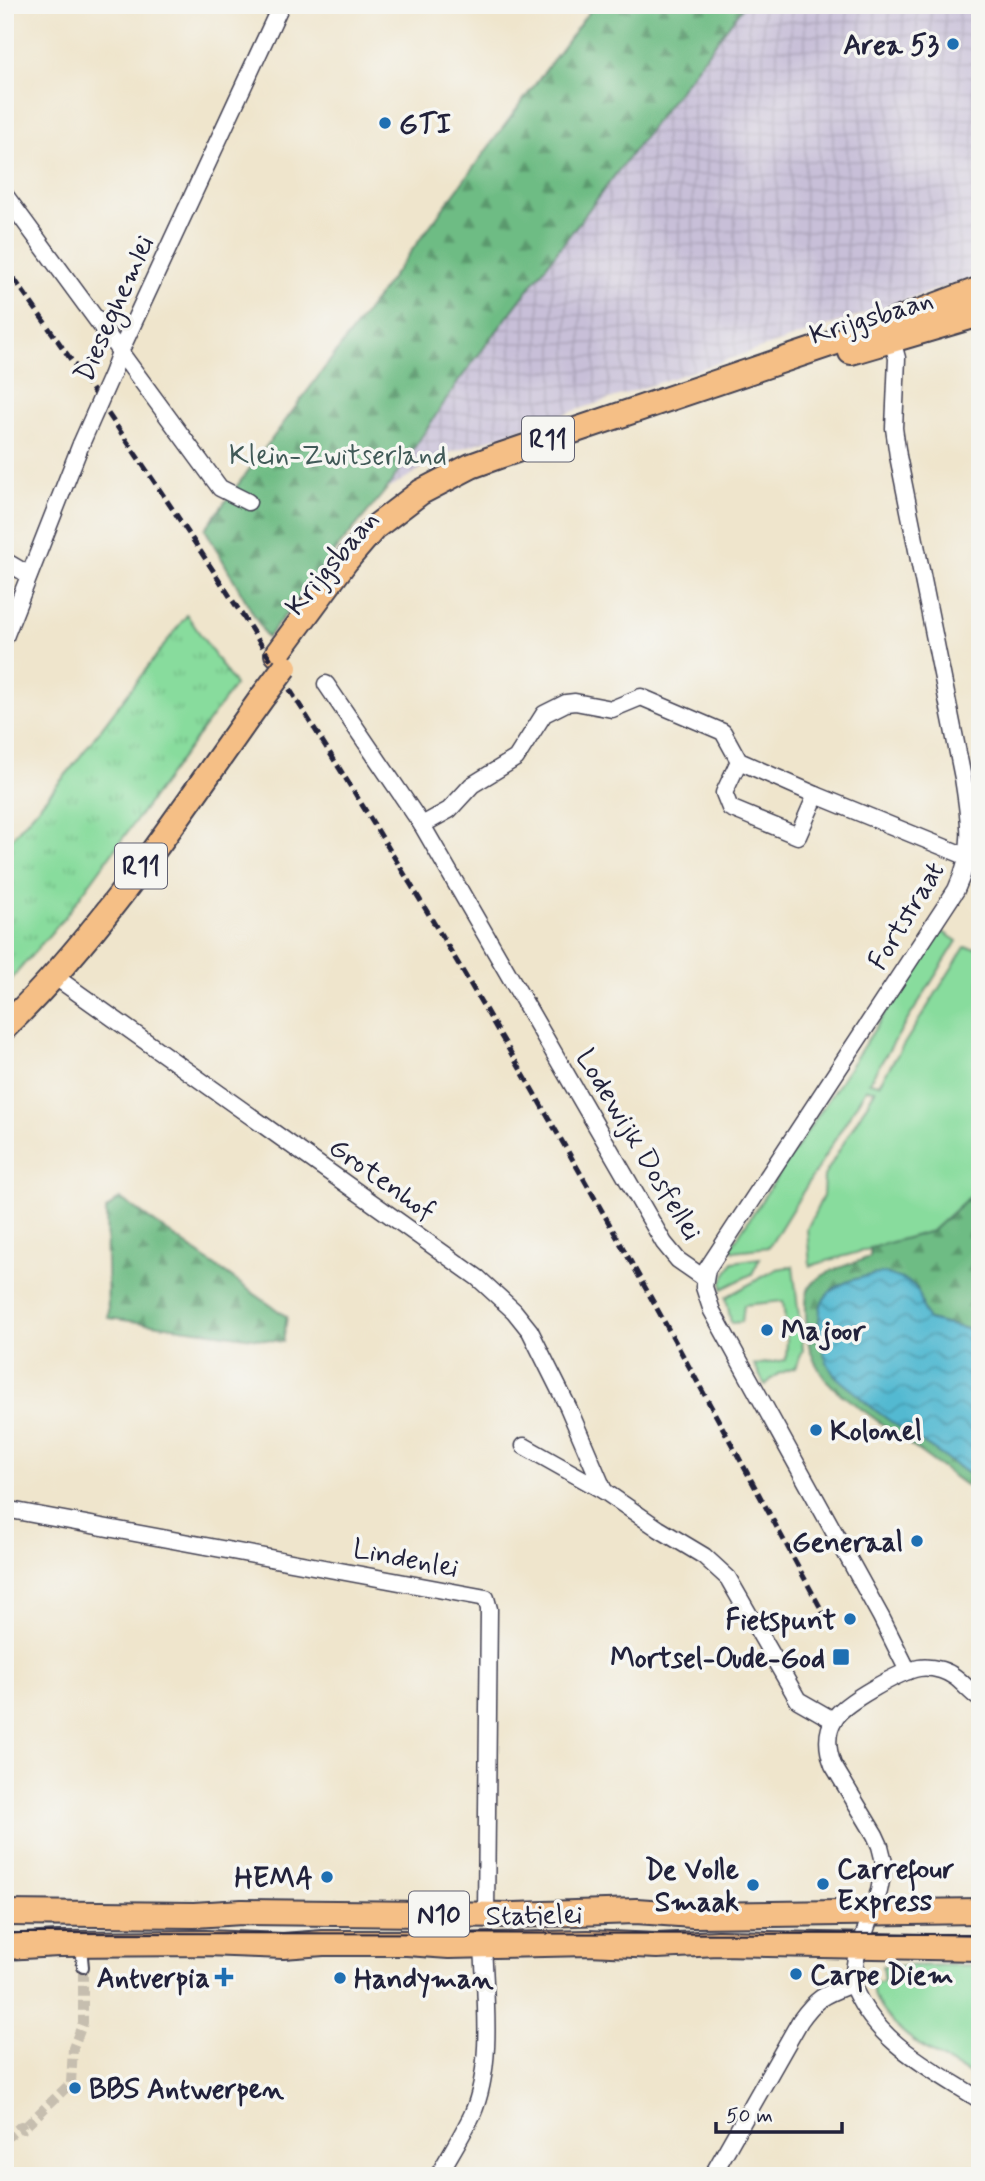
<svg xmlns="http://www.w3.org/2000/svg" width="985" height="2181" font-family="Mynerve,sans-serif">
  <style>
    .industrial { fill: url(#industrial-grid) }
    .grass { fill: #88dc9d; stroke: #557f6c; stroke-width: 2 }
    .forest { fill: url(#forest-firs); stroke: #486f60; stroke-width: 2 }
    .park { fill: url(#park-tufts); stroke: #557f6c; stroke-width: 2 }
    .water { fill: url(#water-waves); stroke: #3a6e86; stroke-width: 2 }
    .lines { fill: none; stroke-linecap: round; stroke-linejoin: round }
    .pedestrian-tunnel { stroke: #c6beaf; stroke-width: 10; stroke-dasharray: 10 5; stroke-linecap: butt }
    .pedestrian-casing { stroke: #413f51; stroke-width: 14 }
    .minor-casing { stroke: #413f51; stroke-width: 19 }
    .primary-casing { stroke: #413f51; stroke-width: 28 }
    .pedestrian { stroke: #fff; stroke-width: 10 }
    .minor { stroke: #fff; stroke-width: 16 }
    .primary { stroke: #f5bf86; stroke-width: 24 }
    .tram { stroke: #22223b; stroke-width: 2 }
    .rail { stroke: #22223b; stroke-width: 5; stroke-dasharray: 10 5; stroke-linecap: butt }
    .minor-bridge-casing { stroke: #413f51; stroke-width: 19; stroke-linecap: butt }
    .primary-bridge-casing { stroke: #413f51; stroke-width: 28; stroke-linecap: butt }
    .minor-bridge { stroke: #fff; stroke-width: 16 }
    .primary-bridge { stroke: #f5bf86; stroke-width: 24 }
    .poi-dot { fill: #1f6fb2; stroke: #f6f6f2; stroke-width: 2.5 }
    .labels { text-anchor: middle; stroke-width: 7; stroke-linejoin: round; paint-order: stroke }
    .shield { fill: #f6f6f2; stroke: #626272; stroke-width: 2 }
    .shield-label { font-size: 26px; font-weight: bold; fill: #22223b }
    .poi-label { font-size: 28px; font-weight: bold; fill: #22223b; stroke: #f6f6f2; text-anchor: end }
    .street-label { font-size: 28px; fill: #22223b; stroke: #f6f6f2 }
    .park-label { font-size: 28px; fill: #415a58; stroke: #f6f6f2 }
  </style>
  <defs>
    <pattern id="industrial-grid" width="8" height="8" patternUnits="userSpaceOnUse" patternTransform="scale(1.75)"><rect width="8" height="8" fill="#c8bfd8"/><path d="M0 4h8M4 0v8" fill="none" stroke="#aca4ba"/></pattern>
    <pattern id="forest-firs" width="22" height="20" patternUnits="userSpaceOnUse" patternTransform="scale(1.75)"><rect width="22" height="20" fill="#6ebc84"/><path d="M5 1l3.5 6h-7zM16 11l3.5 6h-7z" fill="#5a986d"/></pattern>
    <pattern id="park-tufts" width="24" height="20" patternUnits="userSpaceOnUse" patternTransform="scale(1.75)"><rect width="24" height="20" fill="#88dc9d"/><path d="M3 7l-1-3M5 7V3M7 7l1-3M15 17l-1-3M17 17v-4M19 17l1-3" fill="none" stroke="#75bc88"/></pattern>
    <pattern id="water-waves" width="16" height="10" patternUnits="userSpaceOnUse" patternTransform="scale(1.75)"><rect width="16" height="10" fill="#53b9d1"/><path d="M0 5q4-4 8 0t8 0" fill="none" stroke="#4496ab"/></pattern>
  </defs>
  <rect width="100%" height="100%" fill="#f6f6f2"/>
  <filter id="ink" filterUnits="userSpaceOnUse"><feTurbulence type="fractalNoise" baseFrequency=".0143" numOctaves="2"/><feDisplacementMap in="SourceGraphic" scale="14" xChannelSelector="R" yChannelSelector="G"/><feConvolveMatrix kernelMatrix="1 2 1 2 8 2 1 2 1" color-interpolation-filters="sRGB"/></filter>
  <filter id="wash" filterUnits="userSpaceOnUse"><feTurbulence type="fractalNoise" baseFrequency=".00686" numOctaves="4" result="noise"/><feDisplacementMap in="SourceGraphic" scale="28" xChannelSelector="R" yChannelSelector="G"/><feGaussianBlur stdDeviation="1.57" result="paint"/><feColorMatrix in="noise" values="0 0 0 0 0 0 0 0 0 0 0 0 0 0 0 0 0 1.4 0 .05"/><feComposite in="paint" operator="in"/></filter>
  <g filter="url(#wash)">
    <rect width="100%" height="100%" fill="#efe5cc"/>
    <polygon class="industrial" points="744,5 980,5 980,275 446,454 386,490 458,382"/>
    <g class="grass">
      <polygon points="940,930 957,941 869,1082 879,1084 965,947 980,949 980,1187 932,1231 810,1266 807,1229 823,1196 824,1176 875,1090 866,1089 769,1247 734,1251 731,1247"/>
      <polygon points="760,1258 752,1274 722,1289 722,1281 733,1262"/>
      <polygon points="793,1266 803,1350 795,1368 778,1374 765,1385 754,1365 786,1360 787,1340 783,1301 744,1305 742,1322 731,1323 726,1297 777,1269"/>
      <path d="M 980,1965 L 980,2080 C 946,2061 874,2027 872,1983 L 884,1981 L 882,1966 Z"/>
    </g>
    <g class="forest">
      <polygon points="594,5 744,5 458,382 386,490 341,544 267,638 205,529"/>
      <path d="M 980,1187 L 980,1332 L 927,1320 L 923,1312 L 917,1289 L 818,1322 L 825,1353 L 833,1372 L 980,1483 L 980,1496 L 837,1391 C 825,1380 815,1365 810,1350 C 807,1336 802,1295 811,1285 C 824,1270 852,1264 870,1257 L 870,1248 L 932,1231 Z"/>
      <polygon points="120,1198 287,1317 283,1342 108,1318 106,1210"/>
    </g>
    <polygon class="park" points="187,615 235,685 65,917 5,986 5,846 69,771"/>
    <path class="water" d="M 885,1273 C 895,1277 910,1280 916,1288 C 922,1296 922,1311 928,1320 L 980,1332 L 980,1483 C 939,1450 891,1427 853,1391 C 847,1385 838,1380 833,1373 C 822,1357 817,1329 820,1310 C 824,1283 862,1276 885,1273 Z"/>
  </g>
  <g filter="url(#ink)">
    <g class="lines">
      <polyline class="pedestrian-tunnel" points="5,2139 21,2126 23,2129 71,2083 73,2048 83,2023 83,1967"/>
      <g class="pedestrian-casing">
        <polyline id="pedestrian" points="82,1957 83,1967"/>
      </g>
      <g class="minor-casing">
        <g id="minor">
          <polyline points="5,195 220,488 248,502"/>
          <path d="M 890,333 L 897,358 L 894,428 L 898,456 L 963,778 C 970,821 975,850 956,890 L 707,1269 L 704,1287 L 712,1311 L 881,1617 L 908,1671"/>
          <polyline points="112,374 120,352 281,5"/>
          <polyline points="5,561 29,575"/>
          <polyline points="5,637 81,444"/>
          <polyline points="326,684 422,825 664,1243 678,1260 704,1278"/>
          <polyline points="816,795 968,857"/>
          <polyline points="422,825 449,810 472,785 516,758 544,714 566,703 575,702 612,709 641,697 723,732 739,761 816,795 798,836 730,808 724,793 739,761"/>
          <polyline points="54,976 478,1278 514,1311 530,1331 568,1407 604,1491"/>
          <polyline points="524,1446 604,1491 659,1529 704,1556 728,1578 798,1700 833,1720"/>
          <polyline points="5,1509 486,1598 489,1609 486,1914"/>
          <path d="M 852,1984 L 856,1958 L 879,1891 L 882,1876 L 884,1862 L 880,1846 L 875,1835 L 833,1765 C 827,1749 825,1733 835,1718 C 843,1703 901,1671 919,1668 C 925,1667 934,1668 941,1670 C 958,1675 966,1689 980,1699"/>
          <path d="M 852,1984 C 875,2042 930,2068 980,2100"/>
          <path d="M 438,2176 C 449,2156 462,2136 472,2115 C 494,2065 485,1997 483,1944"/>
          <path d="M 712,2176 L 800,2021 C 818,1996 824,1995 852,1984"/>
        </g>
      </g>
      <g class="primary-casing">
        <g id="primary">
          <polyline points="851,352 980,314"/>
          <polyline points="277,654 345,562 374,528 421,492 471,466 496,457 857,335 980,289"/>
          <path d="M 5,1027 C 105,930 183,808 264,695"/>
          <polyline points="5,1913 194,1915 242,1912 514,1915 636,1911 693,1915 980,1911"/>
          <polyline points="5,1947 58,1944 206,1943 283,1946 323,1943 407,1943 449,1946 588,1943 657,1946 718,1943 980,1948"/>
        </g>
      </g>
      <use href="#pedestrian" class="pedestrian"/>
      <use href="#minor" class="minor"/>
      <use href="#primary" class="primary"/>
      <polyline class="tram" points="5,1933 980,1934"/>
      <path class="rail" d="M 5,266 C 202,542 383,830 552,1124 C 647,1287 736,1452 826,1618"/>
      <g class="minor-bridge-casing">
        <polyline id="minor-bridge" points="81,444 112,374"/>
      </g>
      <g class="primary-bridge-casing">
        <polyline id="primary-bridge" points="264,695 285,667"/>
      </g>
      <use href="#minor-bridge" class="minor-bridge"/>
      <use href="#primary-bridge" class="primary-bridge"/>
    </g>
  </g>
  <g class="poi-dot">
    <circle cx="953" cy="44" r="7"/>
    <circle cx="385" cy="123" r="7"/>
    <circle cx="767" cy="1330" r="7"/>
    <circle cx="816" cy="1430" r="7"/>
    <circle cx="917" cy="1541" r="7"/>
    <circle cx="850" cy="1619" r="7"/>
    <rect x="832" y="1648" width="18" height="18" rx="3.5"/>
    <circle cx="327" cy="1877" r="7"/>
    <circle cx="823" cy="1884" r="7"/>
    <circle cx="753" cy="1885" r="7"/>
    <circle cx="796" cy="1974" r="7"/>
    <path d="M220.5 1966.5h7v7h7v7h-7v7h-7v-7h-7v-7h7z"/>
    <circle cx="340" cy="1978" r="7"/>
    <circle cx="75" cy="2088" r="7"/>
  </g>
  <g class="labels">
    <g class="shield">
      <rect x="522" y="416.5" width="52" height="45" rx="5"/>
      <rect x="115" y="843.5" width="52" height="45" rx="5"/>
      <rect x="409" y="1891.5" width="60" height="45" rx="5"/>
    </g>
    <g class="shield-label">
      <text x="548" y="448">R11</text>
      <text x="141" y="875">R11</text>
      <text x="439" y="1923">N10</text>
    </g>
    <g class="poi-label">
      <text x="939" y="54">Area 53</text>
      <text x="399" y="133" text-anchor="start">GTI</text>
      <text x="781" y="1340" text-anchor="start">Majoor</text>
      <text x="830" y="1440" text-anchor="start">Kolonel</text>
      <text x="903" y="1551">Generaal</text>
      <text x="836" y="1629">Fietspunt</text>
      <text x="825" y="1667">Mortsel-Oude-God</text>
      <text x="837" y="1878" text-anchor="start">Carrefour<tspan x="837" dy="32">Express</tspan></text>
      <text x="739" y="1879">De Volle<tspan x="739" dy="32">Smaak</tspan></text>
      <text x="313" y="1887">HEMA</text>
      <text x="810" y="1984" text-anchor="start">Carpe Diem</text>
      <text x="210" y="1987">Antverpia</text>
      <text x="354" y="1988" text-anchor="start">Handyman</text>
      <text x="89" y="2098" text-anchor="start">BBS Antwerpen</text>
    </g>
    <g class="street-label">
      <text transform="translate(113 308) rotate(-66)" y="10">Dieseghemlei</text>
      <text transform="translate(871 316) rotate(-17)" y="10">Krijgsbaan</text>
      <text transform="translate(331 562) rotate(-50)" y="10">Krijgsbaan</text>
      <text transform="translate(905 915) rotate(-59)" y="10">Fortstraat</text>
      <text transform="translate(640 1144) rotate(59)" y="10">Lodewijk Dosfellei</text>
      <text transform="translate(383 1178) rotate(35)" y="10">Grotenhof</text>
      <text transform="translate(406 1557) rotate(11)" y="10">Lindenlei</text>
      <text transform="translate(534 1914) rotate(-1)" y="10">Statielei</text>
    </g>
    <g class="park-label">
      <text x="338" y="464">Klein-Zwitserland</text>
    </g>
  </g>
  <rect width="985" height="2181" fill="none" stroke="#f6f6f2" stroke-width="28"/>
  <path d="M716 2122v10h126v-10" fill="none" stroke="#22223b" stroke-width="3.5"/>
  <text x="726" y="2122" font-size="21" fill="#22223b" stroke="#f6f6f2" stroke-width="5" paint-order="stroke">50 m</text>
</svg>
